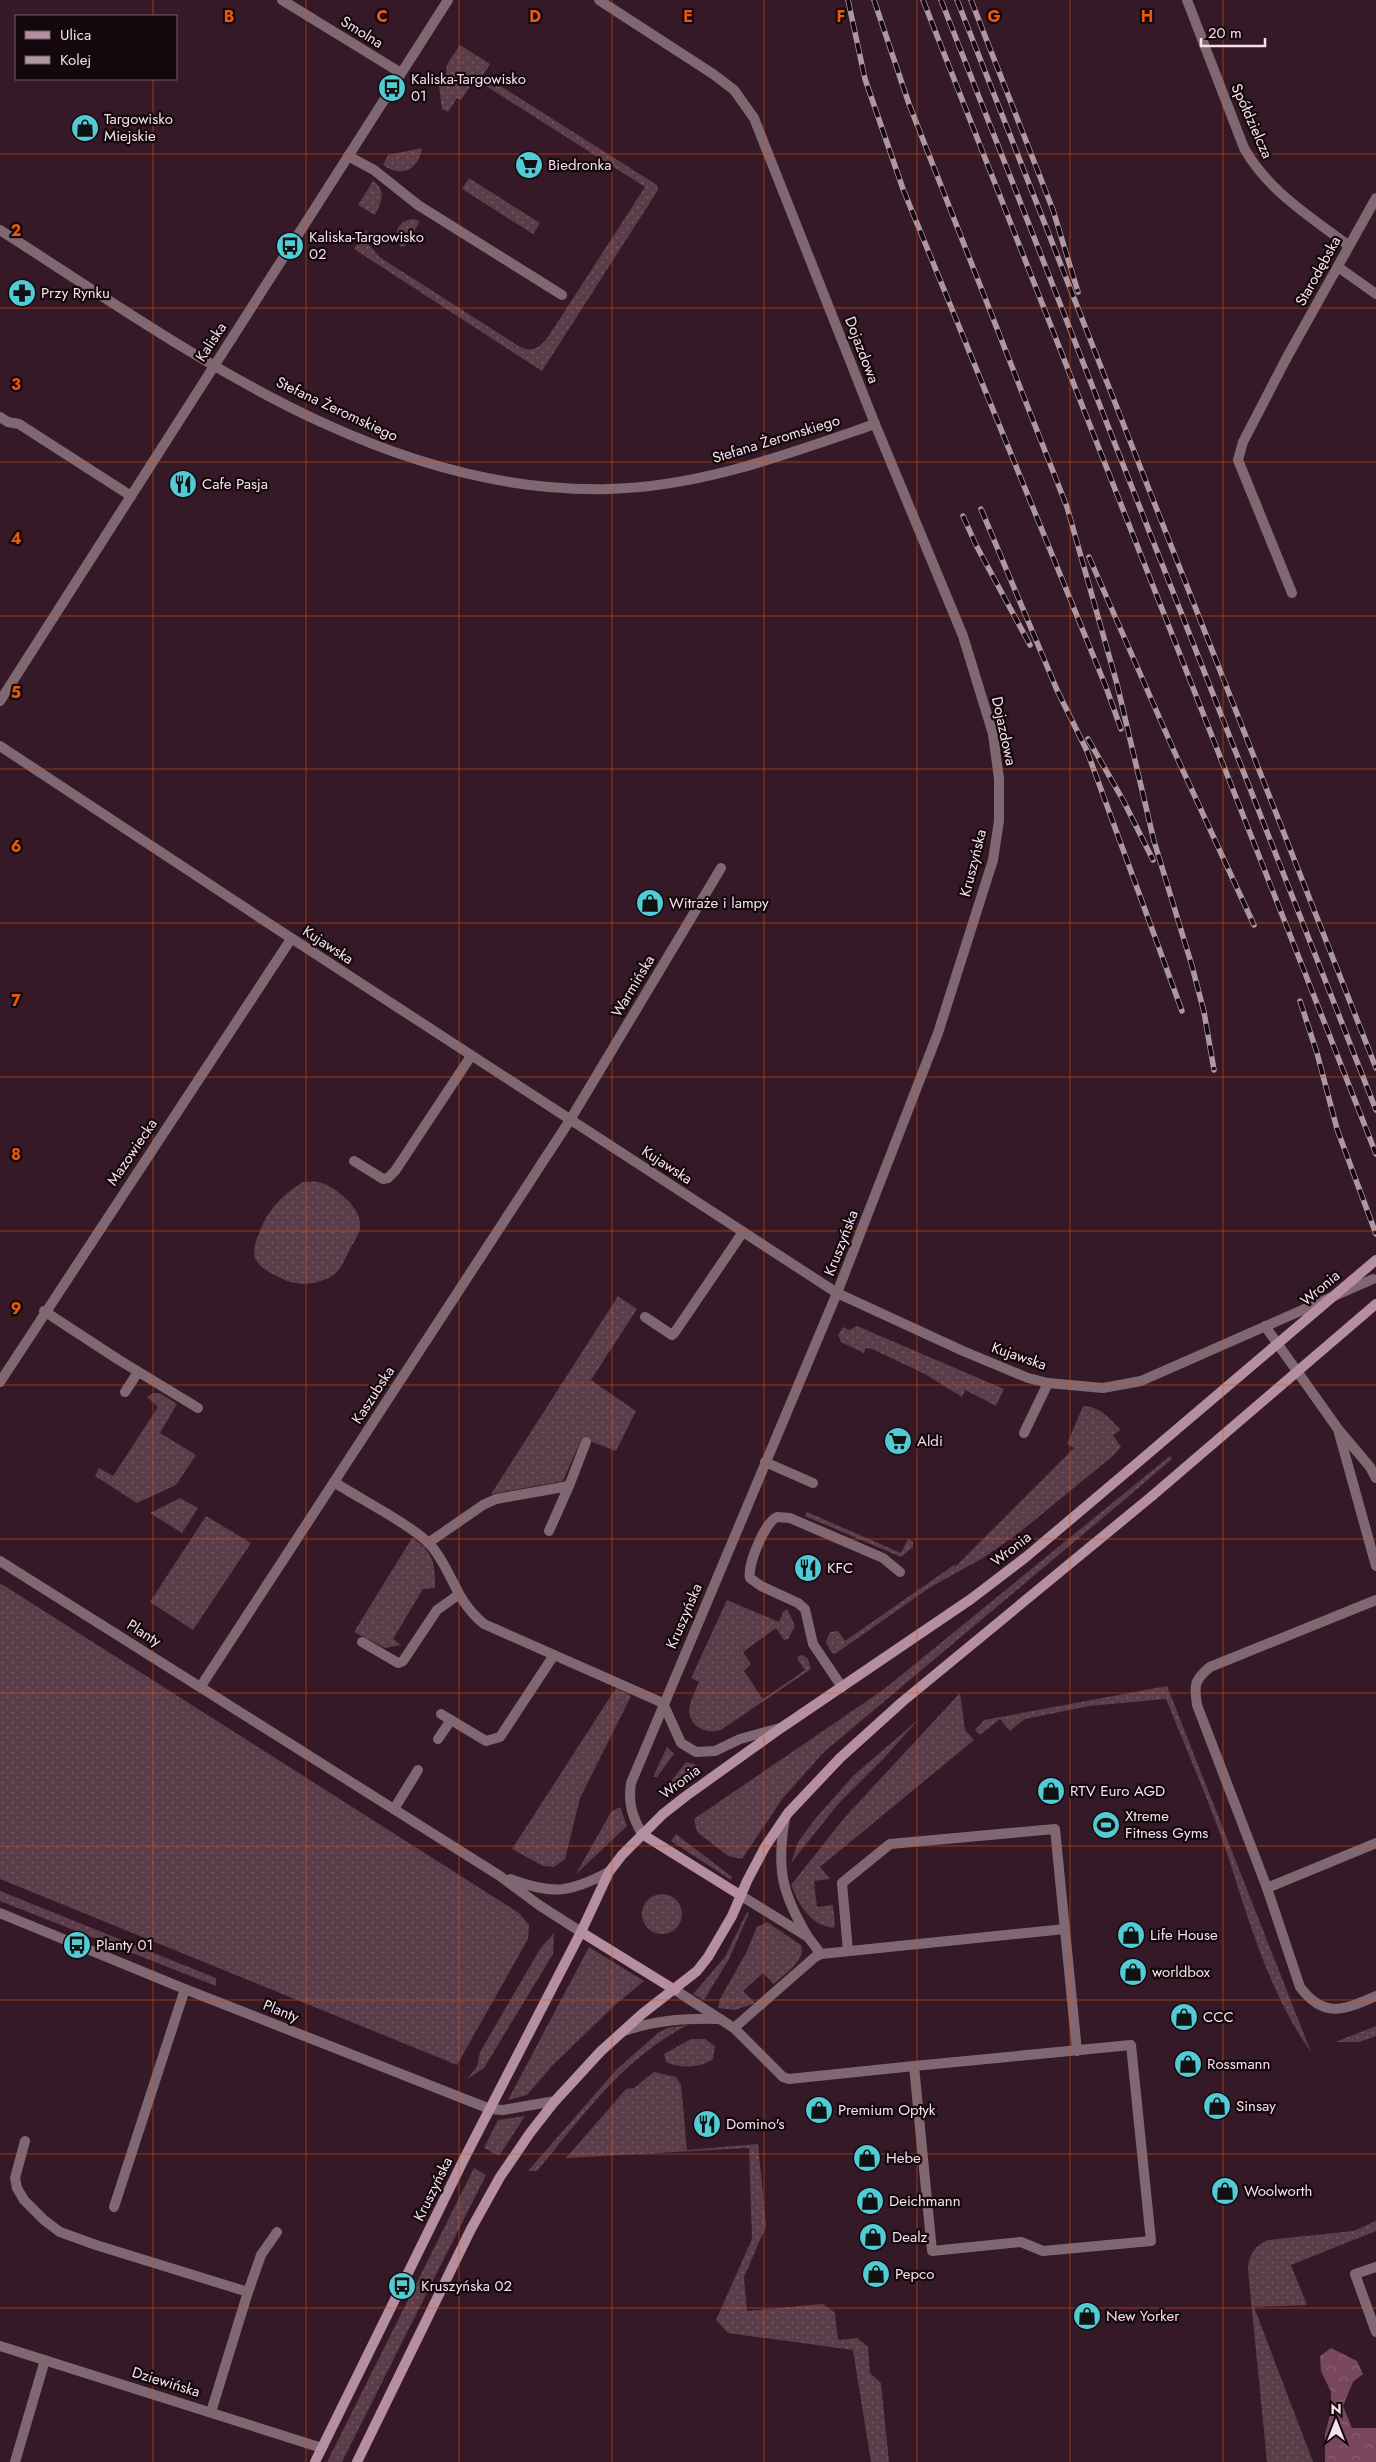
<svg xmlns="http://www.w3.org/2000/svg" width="1376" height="2462" font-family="Jost,sans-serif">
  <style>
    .grass { fill: url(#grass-dots) }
    .forest { fill: url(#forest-crowns) }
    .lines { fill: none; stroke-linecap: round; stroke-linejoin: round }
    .service { stroke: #806872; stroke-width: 10 }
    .minor { stroke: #806872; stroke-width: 10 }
    .tertiary { stroke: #806872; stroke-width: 10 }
    .secondary { stroke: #b58f9f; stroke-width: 10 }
    .rail-casing { stroke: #ae97a1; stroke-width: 5.5 }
    .rail { stroke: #14080e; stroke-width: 4; stroke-dasharray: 11; stroke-linecap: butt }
    .secondary-bridge { stroke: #b58f9f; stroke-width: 10 }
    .grid { fill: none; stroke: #e8590c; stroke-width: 1; stroke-opacity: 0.55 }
    .labels { text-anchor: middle; stroke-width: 4.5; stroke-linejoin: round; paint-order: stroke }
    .street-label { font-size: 15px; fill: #f5e1e9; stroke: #14080e }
    .poi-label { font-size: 15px; fill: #f5e1e9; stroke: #14080e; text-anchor: start }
    .grid-label { font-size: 16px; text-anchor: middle; font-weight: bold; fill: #e8590c; stroke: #14080e; stroke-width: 4.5; stroke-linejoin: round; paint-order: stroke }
  </style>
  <defs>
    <pattern id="grass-dots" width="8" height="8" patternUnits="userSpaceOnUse" patternTransform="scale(1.25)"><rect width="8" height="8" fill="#5b3c49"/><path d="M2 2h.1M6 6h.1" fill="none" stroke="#735863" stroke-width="1.8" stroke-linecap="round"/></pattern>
    <pattern id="forest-crowns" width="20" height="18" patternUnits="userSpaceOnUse" patternTransform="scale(1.25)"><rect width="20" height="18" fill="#78475d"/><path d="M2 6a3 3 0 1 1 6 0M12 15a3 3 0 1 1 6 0" fill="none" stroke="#8c6174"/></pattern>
  </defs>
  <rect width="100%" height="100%" fill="#351926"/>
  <g class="grass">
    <path d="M 460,45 L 490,64 L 483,75 L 657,185 L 658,190 L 542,371 L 354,249 L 367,229 L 369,245 L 381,258 L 520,347 C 533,353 540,347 548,337 L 645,187 L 475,79 L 461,100 L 457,98 L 448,112 L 442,109 L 439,86 L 446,74 L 447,64 Z"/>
    <path d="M 422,148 C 418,171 401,178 383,165 L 388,155 Z"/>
    <polygon points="469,178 540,223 533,234 462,189"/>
    <path d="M 373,181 C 387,190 381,203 375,215 L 358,205 Z"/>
    <path d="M 413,219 L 418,220 L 419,223 L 405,246 L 401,247 C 391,235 398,220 413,219 Z"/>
    <path d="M 303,1182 C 308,1182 314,1181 318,1182 C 334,1185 360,1207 360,1223 C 361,1232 356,1239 351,1247 C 347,1255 342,1267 336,1273 C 322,1284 301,1287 285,1280 C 275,1276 260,1269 255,1258 C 253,1251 255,1242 258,1236 C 267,1210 281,1196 303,1182 Z"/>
    <polygon points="618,1296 637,1309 591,1380 636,1411 616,1451 582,1438 563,1481 491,1494"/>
    <polygon points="857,1326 1004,1389 996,1406 965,1390 962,1397 925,1374 872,1349 866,1348 864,1353 841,1342 838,1335 843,1327 849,1330"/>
    <polygon points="153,1393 159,1393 177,1404 160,1433 196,1455 176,1485 137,1503 95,1476 99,1468 113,1476 158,1407 147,1397"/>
    <path d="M 1083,1406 C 1101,1407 1109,1418 1121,1430 L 1113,1435 L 1121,1447 L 1114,1455 L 1020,1532 L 983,1558 L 929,1588 L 835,1654 L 831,1652 L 826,1642 L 830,1632 L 838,1631 L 845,1641 L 954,1565 L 956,1566 L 1074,1448 L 1067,1444 Z"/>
    <polygon points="1170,1456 1172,1459 1130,1495 824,1752 783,1798 742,1859 728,1856 697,1832 694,1819 883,1690"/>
    <polygon points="180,1498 198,1508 182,1533 150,1513"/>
    <polygon points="807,1512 901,1553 908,1539 913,1542 913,1547 901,1557 805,1516"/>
    <polygon points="206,1516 251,1543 193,1630 150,1602"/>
    <path d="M 412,1538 C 433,1550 436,1565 435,1588 L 423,1589 L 393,1639 L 401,1645 L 385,1648 L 354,1632 Z"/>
    <polygon points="0,1583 519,1913 529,1925 528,1939 457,2065 0,1879"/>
    <path d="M 727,1600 L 779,1622 L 783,1612 L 787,1609 L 795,1626 L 788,1639 L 784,1640 L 776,1628 L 743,1652 L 751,1664 L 744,1671 L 763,1699 L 805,1670 L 798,1660 L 798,1656 L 803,1655 L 808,1659 L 811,1669 L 721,1730 C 704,1735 685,1724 690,1704 C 692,1697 696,1689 699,1682 L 691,1678 Z"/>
    <path d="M 1167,1686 L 1311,2052 C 1270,1995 1249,1922 1228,1856 C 1210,1803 1187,1751 1166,1699 L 1089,1706 L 1025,1719 L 1010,1731 L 1000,1719 L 980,1735 L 975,1730 L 984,1720 Z"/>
    <polygon points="616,1688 631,1696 580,1798 565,1859 554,1867 543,1866 512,1849"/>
    <path d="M 960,1693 L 965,1730 L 974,1740 L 820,1867 L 830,1879 L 814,1881 L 817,1907 L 833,1905 L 835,1926 L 833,1928 C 809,1924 799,1905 791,1885 L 845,1817 Z"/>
    <polygon points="919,1719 885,1757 839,1803 791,1863 798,1842 815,1819 853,1776"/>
    <polygon points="667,1747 674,1754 657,1777 653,1777"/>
    <polygon points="686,1762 697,1765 669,1787 668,1785"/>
    <polygon points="620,1807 627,1826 576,1874 611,1812"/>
    <polygon points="676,1834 732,1877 731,1880 671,1841"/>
    <polygon points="0,1891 216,1978 216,1986 0,1901"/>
    <circle cx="662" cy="1914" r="20"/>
    <polygon points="747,1912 749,1913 729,1959 704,2000 693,1994 725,1957"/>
    <path d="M 767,1922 L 801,1945 C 807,1960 783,1975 774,1984 L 763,1973 L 743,1991 L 755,2003 L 735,2010 L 718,2008 L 720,1999 L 746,1953 L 757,1927 Z"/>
    <polygon points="554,1933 553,1954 484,2068 467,2079 477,2067 480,2052 540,1949"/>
    <polygon points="589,1947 644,1981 615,2005 552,2066 527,2095 508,2100"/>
    <path d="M 688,2025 C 624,2057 582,2117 537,2171 L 528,2171 L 617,2069 L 658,2033 L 667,2028 Z"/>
    <polygon points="1376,2026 1376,2036 1359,2042 1335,2042"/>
    <path d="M 691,2039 L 705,2039 L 715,2046 L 713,2059 C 701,2068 680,2069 666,2062 L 664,2054 Z"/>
    <polygon points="654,2072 676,2077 681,2085 687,2150 758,2144 766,2226 744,2277 747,2311 823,2304 835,2313 838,2340 857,2338 868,2347 870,2373 881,2383 889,2462 871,2462 853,2350 728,2333 716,2320 752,2239 749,2148 566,2158 626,2089 634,2088"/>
    <polygon points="525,2116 499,2156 484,2148 498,2120"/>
    <polygon points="474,2168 486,2175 342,2462 327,2462"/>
    <path d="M 1376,2221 L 1376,2231 L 1291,2265 L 1307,2305 L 1254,2307 L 1313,2462 L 1267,2462 L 1248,2270 C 1248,2256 1255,2245 1268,2240 L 1353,2231 Z"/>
  </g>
  <polygon class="forest" points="1331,2348 1357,2361 1363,2374 1353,2382 1343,2406 1352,2428 1376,2428 1376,2462 1325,2462 1325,2434 1330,2415 1331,2392 1321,2371 1320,2356"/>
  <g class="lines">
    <g class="service">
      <polyline points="348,156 374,170 418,205 562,295"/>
      <polyline points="1338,267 1376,294"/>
      <polyline points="1286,359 1243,442 1238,460 1292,593"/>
      <polyline points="0,417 8,422 19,424 131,496"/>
      <polyline points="354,1161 383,1179 388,1178 395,1171 471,1056"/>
      <polyline points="44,1311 119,1360 198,1408"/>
      <polyline points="645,1317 672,1335 675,1332 743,1232"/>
      <polyline points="1265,1326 1338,1429 1370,1467 1376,1478"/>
      <polyline points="125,1392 138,1372"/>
      <polyline points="1024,1433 1048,1383"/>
      <polyline points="1339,1433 1376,1566"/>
      <polyline points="765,1462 813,1483"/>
      <path d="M 334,1482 C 358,1498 418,1528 433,1548 C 454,1575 455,1600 484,1624 L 663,1703"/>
      <polyline points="549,1531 569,1486"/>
      <polyline points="428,1543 483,1505 496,1499 569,1486 586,1442"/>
      <path d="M 1376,1600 L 1210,1667 C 1194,1680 1194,1686 1197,1705 L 1267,1888 L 1300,1987 C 1324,2019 1344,2010 1376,1996"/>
      <polyline points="362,1642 398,1663 403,1661 437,1610 458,1595"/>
      <path d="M 842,1687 L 813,1644 L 805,1609 L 798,1603 L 761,1586 L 750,1578 C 747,1565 765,1522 777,1517 L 790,1518 L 883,1558 L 900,1572"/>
      <polyline points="441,1714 486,1741 500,1737 554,1655"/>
      <polyline points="438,1739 451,1720"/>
      <polyline points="394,1809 418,1770"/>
      <path d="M 785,1818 C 776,1869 782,1894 808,1937"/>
      <polyline points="1267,1888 1376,1843"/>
      <polyline points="740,1895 808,1937 821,1954"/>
      <polyline points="848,1951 842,1883 890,1844 1055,1829 1077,2051"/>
      <polyline points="675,1990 734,2028 783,2077 789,2079 914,2066 1131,2045 1151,2241 1043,2251 1021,2242 932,2251 914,2066"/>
      <polyline points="734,2028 815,1957 821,1954 1065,1929"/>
      <path d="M 624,2031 C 656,2020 686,2018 720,2019"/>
      <polyline points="25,2141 15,2178 17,2188 24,2200 44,2220 60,2232 96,2245 248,2292 211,2412"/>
      <polyline points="114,2207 185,1989"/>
      <polyline points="1376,2267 1355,2274 1376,2332"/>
      <polyline points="248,2292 261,2255 277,2232"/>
    </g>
    <g class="minor">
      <polyline points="282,0 401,73"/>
      <path d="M 599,0 L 713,74 L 734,90 L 754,118 L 875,424 L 963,636 L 993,734 L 999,779 L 999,821 L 993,860 L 938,1033 L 837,1293 L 631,1783 C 628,1803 632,1816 642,1834"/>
      <path d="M 1187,0 L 1244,148 C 1268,191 1311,217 1349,246"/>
      <path d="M 0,230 C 183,347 380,495 608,489 C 700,487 788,454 875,424"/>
      <polyline points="1286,359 1376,198"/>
      <polyline points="0,746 268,923 837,1293 963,1351 1028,1378 1048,1383 1103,1388 1141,1381 1373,1279"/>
      <polyline points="0,1382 291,939"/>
      <polyline points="201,1686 570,1120 721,868"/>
      <polyline points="663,1703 681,1743 696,1752 715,1751 740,1739 780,1728"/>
      <polyline points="0,2346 322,2448"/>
      <polyline points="15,2462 45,2360"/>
    </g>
    <g class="tertiary">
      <polyline points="0,701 448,0"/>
      <polyline points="0,1561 500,1876 539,1905 581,1932"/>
      <path d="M 510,1879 C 553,1895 569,1893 609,1872"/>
      <polyline points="0,1913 185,1989 490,2109 503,2110 555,2101"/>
    </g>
    <g class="secondary">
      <polyline points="642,1834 740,1895"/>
      <polyline points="581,1932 675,1990"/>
      <polyline points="315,2462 464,2159 581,1932 609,1872 622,1855 663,1814 686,1796 781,1728 971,1599 1026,1557 1129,1470"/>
      <polyline points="357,2462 471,2229 500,2177 530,2133 555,2101 601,2051 642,2014 697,1971 708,1957 732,1916 747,1881 765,1847 788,1813 840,1758 902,1702 1152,1496"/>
    </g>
    <g class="rail-casing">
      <g id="rail">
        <polyline points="848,0 865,79 903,189 1106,687 1121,729"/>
        <polyline points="874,0 909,104 1067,507 1117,684 1154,841 1192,966 1204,1012 1214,1070"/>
        <polyline points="923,0 1376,1154"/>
        <polyline points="941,0 1376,1110"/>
        <polyline points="957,0 1376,1068"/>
        <polyline points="971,0 1053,210 1078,292"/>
        <polyline points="981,509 1057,690 1087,751 1182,1011"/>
        <polyline points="963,516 976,545 1030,645"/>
        <polyline points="1089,557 1174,751 1254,925"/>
        <polyline points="1088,739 1123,800 1153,860"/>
        <polyline points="1300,1001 1317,1053 1337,1129 1376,1234"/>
      </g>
    </g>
    <use href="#rail" class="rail"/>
    <g class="secondary-bridge">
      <polyline points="1129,1470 1376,1260"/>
      <polyline points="1152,1496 1376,1304"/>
    </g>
  </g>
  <path class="grid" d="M 153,0 L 153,16M 306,0 L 306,2462M 459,0 L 459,2462M 612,0 L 612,2462M 764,0 L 764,2462M 917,0 L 917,2462M 1070,0 L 1070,2462M 1223,0 L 1223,2462M 153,79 L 153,2462M 0,154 L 1376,154M 0,308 L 1376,308M 0,462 L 1376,462M 0,616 L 1376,616M 0,769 L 1376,769M 0,923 L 1376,923M 0,1077 L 1376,1077M 0,1231 L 1376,1231M 0,1385 L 1376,1385M 0,1539 L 1376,1539M 0,1693 L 1376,1693M 0,1846 L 1376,1846M 0,2000 L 1376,2000M 0,2154 L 1376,2154M 0,2308 L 1376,2308"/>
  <defs>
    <g id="bus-disc" transform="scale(1.4375)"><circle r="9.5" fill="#51ccd5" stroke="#14080e"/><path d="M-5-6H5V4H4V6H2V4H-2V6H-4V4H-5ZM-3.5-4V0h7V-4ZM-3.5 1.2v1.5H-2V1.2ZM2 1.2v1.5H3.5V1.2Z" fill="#111"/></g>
    <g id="shop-disc" transform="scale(1.4375)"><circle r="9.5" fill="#51ccd5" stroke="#14080e"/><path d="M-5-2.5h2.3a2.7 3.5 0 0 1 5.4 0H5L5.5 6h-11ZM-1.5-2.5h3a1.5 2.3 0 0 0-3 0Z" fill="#111"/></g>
    <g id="supermarket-disc" transform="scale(1.4375)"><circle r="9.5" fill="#51ccd5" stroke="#14080e"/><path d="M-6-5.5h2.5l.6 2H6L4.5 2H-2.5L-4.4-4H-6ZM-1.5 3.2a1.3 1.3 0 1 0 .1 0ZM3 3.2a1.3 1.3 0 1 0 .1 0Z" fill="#111"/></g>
    <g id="pharmacy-disc" transform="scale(1.4375)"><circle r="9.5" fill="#51ccd5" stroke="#14080e"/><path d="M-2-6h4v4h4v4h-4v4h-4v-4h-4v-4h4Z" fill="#111"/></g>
    <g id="restaurant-disc" transform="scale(1.4375)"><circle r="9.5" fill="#51ccd5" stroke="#14080e"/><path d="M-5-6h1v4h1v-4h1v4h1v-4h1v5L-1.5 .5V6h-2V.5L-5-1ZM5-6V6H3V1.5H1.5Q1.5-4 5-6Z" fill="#111"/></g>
    <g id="stadium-disc" transform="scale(1.4375)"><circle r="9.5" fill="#51ccd5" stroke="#14080e"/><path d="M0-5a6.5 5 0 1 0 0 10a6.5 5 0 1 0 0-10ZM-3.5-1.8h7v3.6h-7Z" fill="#111"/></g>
  </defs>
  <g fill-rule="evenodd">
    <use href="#bus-disc" x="392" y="88"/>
    <use href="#shop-disc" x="85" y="128"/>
    <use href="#supermarket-disc" x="529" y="165"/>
    <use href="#bus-disc" x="290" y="246"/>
    <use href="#pharmacy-disc" x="22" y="293"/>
    <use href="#restaurant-disc" x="183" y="484"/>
    <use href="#shop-disc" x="650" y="903"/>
    <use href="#supermarket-disc" x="898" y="1441"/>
    <use href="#restaurant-disc" x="808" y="1568"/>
    <use href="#shop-disc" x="1051" y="1791"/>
    <use href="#stadium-disc" x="1106" y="1825"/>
    <use href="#shop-disc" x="1131" y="1935"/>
    <use href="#bus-disc" x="77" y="1945"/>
    <use href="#shop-disc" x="1133" y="1972"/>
    <use href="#shop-disc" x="1184" y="2017"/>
    <use href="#shop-disc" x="1188" y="2064"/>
    <use href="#shop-disc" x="1217" y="2106"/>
    <use href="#shop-disc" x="819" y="2110"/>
    <use href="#restaurant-disc" x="707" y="2124"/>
    <use href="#shop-disc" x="867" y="2158"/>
    <use href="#shop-disc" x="1225" y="2191"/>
    <use href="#shop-disc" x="870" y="2201"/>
    <use href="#shop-disc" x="873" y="2237"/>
    <use href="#shop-disc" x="876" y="2274"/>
    <use href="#bus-disc" x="402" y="2286"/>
    <use href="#shop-disc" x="1087" y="2316"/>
  </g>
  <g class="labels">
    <g class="street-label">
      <text transform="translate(362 32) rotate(32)" y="5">Smolna</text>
      <text transform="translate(1252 121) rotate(66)" y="5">Spółdzielcza</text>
      <text transform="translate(1318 271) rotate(-61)" y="5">Starodębska</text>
      <text transform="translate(211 342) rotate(-57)" y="5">Kaliska</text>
      <text transform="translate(862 350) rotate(69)" y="5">Dojazdowa</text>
      <text transform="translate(337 409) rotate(25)" y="5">Stefana Żeromskiego</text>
      <text transform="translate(776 439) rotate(-17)" y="5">Stefana Żeromskiego</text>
      <text transform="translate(1004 731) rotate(78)" y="5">Dojazdowa</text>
      <text transform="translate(973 863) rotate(-76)" y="5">Kruszyńska</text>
      <text transform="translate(328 945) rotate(33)" y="5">Kujawska</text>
      <text transform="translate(633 986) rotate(-59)" y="5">Warmińska</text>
      <text transform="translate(132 1152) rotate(-56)" y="5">Mazowiecka</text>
      <text transform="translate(667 1165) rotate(33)" y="5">Kujawska</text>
      <text transform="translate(841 1243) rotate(-69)" y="5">Kruszyńska</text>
      <text transform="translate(1320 1288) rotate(-40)" y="5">Wronia</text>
      <text transform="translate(1019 1356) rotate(19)" y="5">Kujawska</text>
      <text transform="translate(373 1395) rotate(-57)" y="5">Kaszubska</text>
      <text transform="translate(1011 1549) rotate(-38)" y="5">Wronia</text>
      <text transform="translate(684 1616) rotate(-67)" y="5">Kruszyńska</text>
      <text transform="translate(144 1633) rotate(32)" y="5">Planty</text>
      <text transform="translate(680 1782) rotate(-37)" y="5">Wronia</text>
      <text transform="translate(281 2011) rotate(22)" y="5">Planty</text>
      <text transform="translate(433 2189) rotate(-64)" y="5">Kruszyńska</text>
      <text transform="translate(166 2382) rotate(17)" y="5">Dziewińska</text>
    </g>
    <g class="poi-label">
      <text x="411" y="84">Kaliska-Targowisko<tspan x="411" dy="17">01</tspan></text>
      <text x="104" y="124">Targowisko<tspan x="104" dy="17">Miejskie</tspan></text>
      <text x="548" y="170">Biedronka</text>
      <text x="309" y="242">Kaliska-Targowisko<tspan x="309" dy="17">02</tspan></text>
      <text x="41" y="298">Przy Rynku</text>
      <text x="202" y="489">Cafe Pasja</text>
      <text x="669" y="908">Witraże i lampy</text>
      <text x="917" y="1446">Aldi</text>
      <text x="827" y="1573">KFC</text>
      <text x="1070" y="1796">RTV Euro AGD</text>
      <text x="1125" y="1821">Xtreme<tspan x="1125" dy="17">Fitness Gyms</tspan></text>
      <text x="1150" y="1940">Life House</text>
      <text x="96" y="1950">Planty 01</text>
      <text x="1152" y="1977">worldbox</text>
      <text x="1203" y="2022">CCC</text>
      <text x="1207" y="2069">Rossmann</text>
      <text x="1236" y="2111">Sinsay</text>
      <text x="838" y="2115">Premium Optyk</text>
      <text x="726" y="2129">Domino's</text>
      <text x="886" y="2163">Hebe</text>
      <text x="1244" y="2196">Woolworth</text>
      <text x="889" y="2206">Deichmann</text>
      <text x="892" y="2242">Dealz</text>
      <text x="895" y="2279">Pepco</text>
      <text x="421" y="2291">Kruszyńska 02</text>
      <text x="1106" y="2321">New Yorker</text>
    </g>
  </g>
  <g class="grid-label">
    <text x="229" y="22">B</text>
    <text x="382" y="22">C</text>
    <text x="535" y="22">D</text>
    <text x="688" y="22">E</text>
    <text x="841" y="22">F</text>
    <text x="994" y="22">G</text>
    <text x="1147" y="22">H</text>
    <text x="16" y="236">2</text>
    <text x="16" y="390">3</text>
    <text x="16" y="544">4</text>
    <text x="16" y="698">5</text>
    <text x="16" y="852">6</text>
    <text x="16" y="1006">7</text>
    <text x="16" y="1160">8</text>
    <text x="16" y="1314">9</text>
  </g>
  <rect x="15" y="15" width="162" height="65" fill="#14080e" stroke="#6e5f66"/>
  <rect x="25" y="31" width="25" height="8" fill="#b58f9f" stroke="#6e5f66"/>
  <text x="60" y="40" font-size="15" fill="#f5e1e9">Ulica</text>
  <rect x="25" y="56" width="25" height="8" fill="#ae97a1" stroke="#6e5f66"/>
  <text x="60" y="65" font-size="15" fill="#f5e1e9">Kolej</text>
  <g transform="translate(1336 2422)" stroke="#14080e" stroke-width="4" paint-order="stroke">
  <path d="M0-4L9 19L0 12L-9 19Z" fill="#f5e1e9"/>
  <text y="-8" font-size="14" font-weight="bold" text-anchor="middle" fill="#f5e1e9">N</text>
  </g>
  <path d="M1201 38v8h64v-8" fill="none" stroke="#f5e1e9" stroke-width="2.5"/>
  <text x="1208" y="38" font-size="15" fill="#f5e1e9" stroke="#14080e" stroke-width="4" paint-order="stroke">20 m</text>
</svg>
